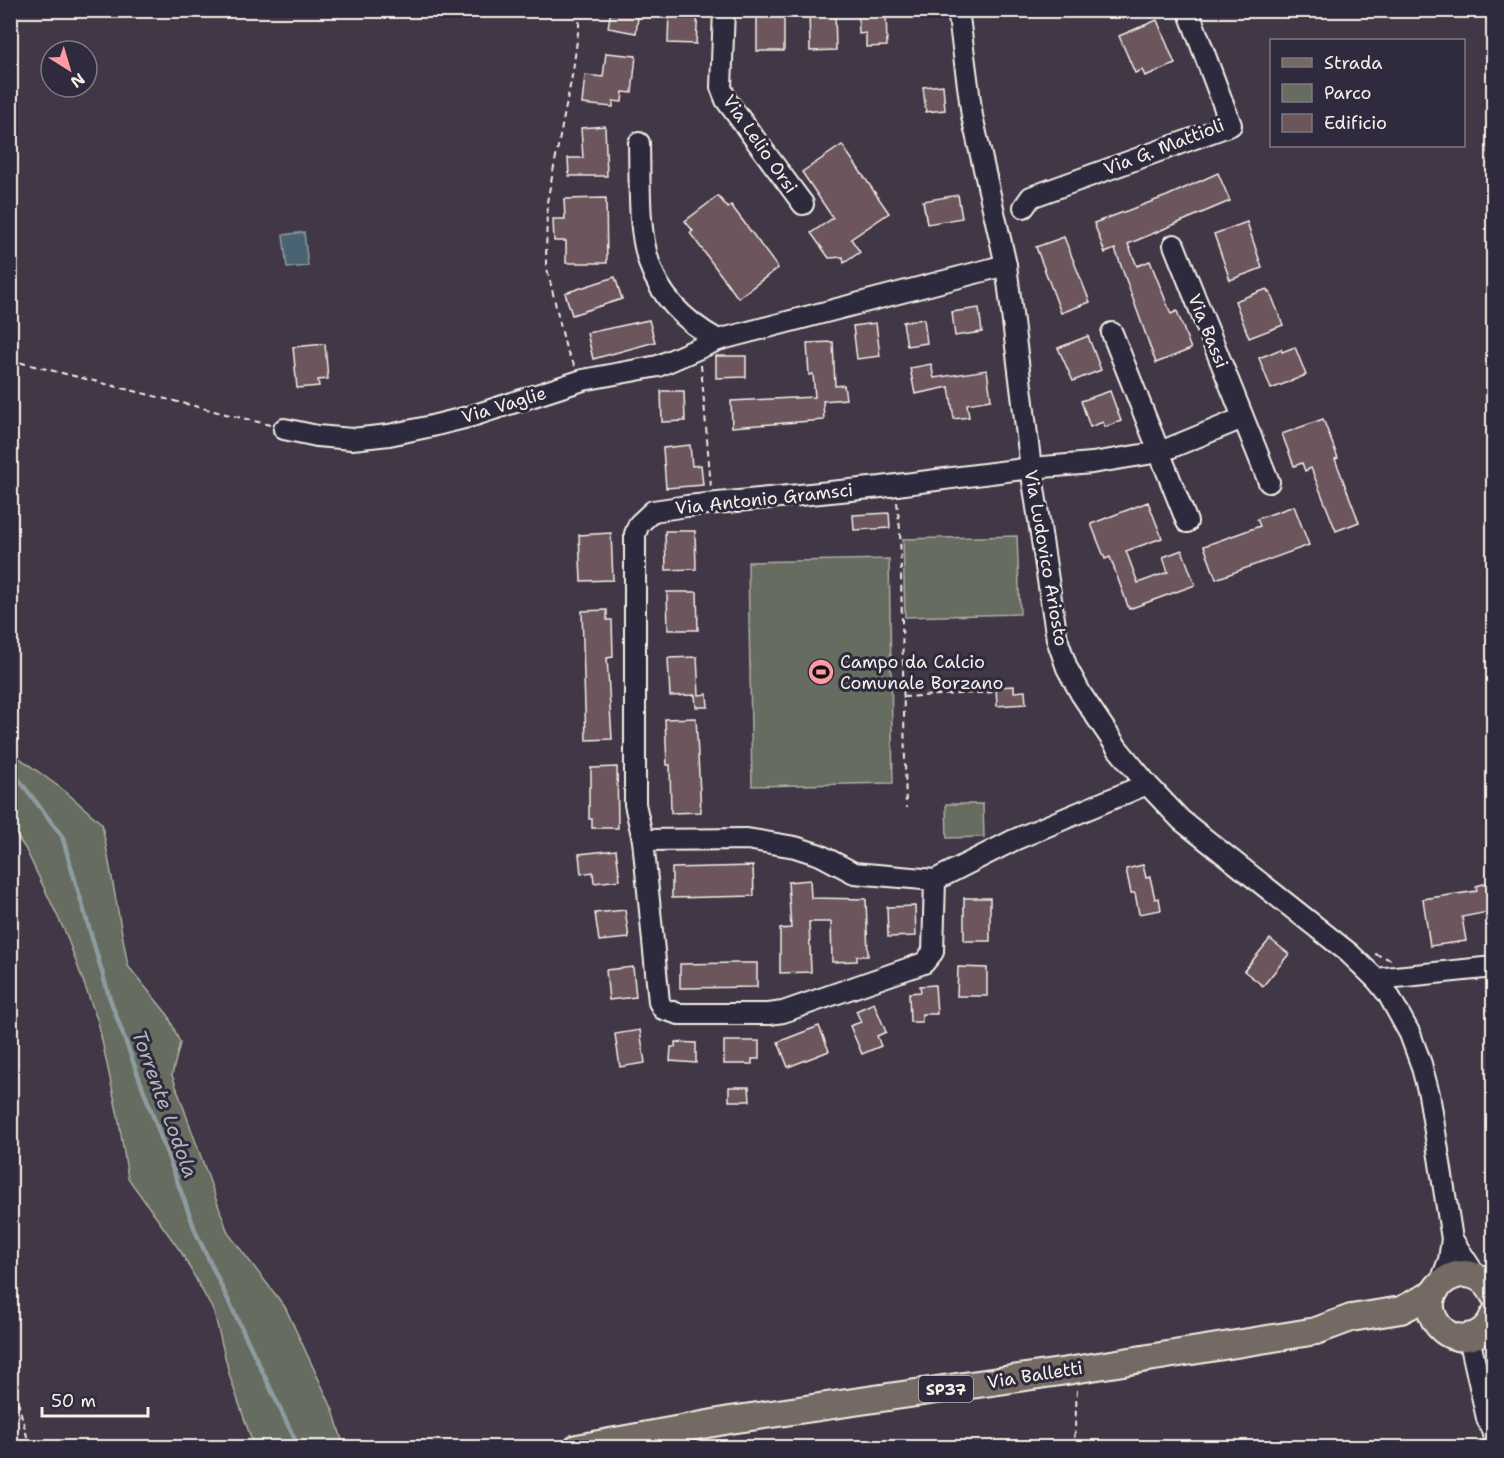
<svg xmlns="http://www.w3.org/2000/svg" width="1504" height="1458" font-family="'Shantell Sans',sans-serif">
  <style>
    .green { fill: #666c60; stroke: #adaea4; stroke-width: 1.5 }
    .water { fill: #4a6372; stroke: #8e9ca1; stroke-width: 1.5 }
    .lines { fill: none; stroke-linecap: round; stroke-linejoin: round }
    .stream { stroke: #8e9ca1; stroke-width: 4.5 }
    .building { fill: #6c555b; stroke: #f4f1e8; stroke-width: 1.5 }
    .minor-casing { stroke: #f4f1e8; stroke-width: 24 }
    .major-casing { stroke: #f4f1e8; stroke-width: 30 }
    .path { stroke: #f4f1e8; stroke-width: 2; stroke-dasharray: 6 4.5; stroke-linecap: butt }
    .minor { stroke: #2f2a3d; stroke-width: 20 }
    .major { stroke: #756964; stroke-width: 26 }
    .labels { text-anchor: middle; stroke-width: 6; stroke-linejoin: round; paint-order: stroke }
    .shield { fill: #2f2a3d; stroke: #b9b5b5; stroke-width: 1.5 }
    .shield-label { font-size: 16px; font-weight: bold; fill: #f4f1e8 }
    .street-label { font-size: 18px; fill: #f4f1e8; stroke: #2f2a3d }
    .poi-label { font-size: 18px; fill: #f4f1e8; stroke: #2f2a3d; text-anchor: start }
    .water-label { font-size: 20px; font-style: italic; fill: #b0b8b9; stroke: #2f2a3d }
  </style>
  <rect width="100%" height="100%" fill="#413746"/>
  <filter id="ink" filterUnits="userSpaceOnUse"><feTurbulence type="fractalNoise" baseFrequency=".0167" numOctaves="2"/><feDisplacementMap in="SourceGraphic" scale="12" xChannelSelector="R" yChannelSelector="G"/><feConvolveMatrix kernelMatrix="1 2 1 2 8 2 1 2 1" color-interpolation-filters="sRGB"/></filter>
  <g filter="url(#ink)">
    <g class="green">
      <polygon points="1017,536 1020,614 905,617 903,539"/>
      <polygon points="889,559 893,783 752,786 748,562"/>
      <polygon points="10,751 66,792 102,824 128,966 168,1015 180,1043 172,1075 228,1233 285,1307 333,1410 344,1447 254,1447 230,1377 214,1312 181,1252 128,1178 118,1116 98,1022 66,934 25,848 11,828"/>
      <polygon points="946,804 983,804 984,837 947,838"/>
    </g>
    <polygon class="water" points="304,232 308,266 287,268 283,235"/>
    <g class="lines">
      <polyline class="stream" points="10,772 17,777 62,836 110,999 197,1235 299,1448"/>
    </g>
    <g class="building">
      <polygon points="611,10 639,10 636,33 608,28"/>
      <polygon points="669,10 698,10 696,44 668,43"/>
      <rect x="757" y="10" width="27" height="41"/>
      <polygon points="809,10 835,10 836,50 810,51"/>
      <polygon points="858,10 886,10 887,46 866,47 866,33 859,34"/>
      <polygon points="1157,20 1175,64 1145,76 1142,70 1135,73 1119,36"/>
      <polygon points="606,53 636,56 632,93 623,92 622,102 613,101 613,107 582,104 585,75 603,77"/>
      <polygon points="943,85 945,110 926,112 923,87"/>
      <polygon points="605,126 607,176 569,176 568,158 583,158 581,128"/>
      <polygon points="842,145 889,213 851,239 860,252 844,263 843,257 829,258 811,233 833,218 802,172"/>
      <polygon points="1218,173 1230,201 1128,244 1137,266 1150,261 1171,314 1177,311 1191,349 1156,363 1115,249 1105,253 1094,223 1167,196"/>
      <polygon points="958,195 962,218 927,224 923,201"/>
      <polygon points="718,196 728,208 731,205 778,268 738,298 690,233 693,231 685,221"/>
      <polygon points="606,198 607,263 566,263 566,241 554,241 553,219 565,219 564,199"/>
      <polygon points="1247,222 1262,268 1230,280 1214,234"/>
      <polygon points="1064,237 1090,302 1061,313 1036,247"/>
      <polygon points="615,277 622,299 572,315 565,293"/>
      <polygon points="1267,289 1268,292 1270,292 1283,325 1249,338 1235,301"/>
      <polygon points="979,308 982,332 955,336 952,312"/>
      <polygon points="924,319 927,343 907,346 903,322"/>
      <polygon points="649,320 655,342 593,359 587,333"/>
      <polygon points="876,323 880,356 857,359 853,326"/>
      <polygon points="1088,336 1101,370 1073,381 1058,348"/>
      <polygon points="833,342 835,386 844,385 846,399 823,401 824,420 732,427 731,401 815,397 813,374 809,375 807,343"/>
      <polygon points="325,344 328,379 318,380 319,386 297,388 293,347"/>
      <polygon points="1295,347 1306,375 1271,389 1259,358 1281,349 1282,352"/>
      <polygon points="716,356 746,356 746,377 716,378"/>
      <polygon points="931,364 934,378 987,370 991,400 967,404 969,417 954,419 949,387 915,394 910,368"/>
      <polygon points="661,391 684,391 685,421 662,422"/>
      <polygon points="1110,391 1121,421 1105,427 1103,422 1090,427 1081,401"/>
      <polygon points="1323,419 1338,458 1335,459 1359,522 1336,531 1311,468 1305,471 1302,463 1294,466 1282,434"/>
      <polygon points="690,445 692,466 701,465 703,485 666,488 663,448"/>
      <polygon points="1148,502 1162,538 1126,551 1138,583 1168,572 1163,557 1182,550 1195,585 1129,609 1110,557 1105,559 1091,524"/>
      <polygon points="1294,506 1309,545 1216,579 1204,546 1260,526 1257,519"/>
      <polygon points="889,513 890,528 854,530 853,515"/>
      <polygon points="665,531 695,531 696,569 666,570"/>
      <polygon points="611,533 613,580 581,581 579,535"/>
      <polygon points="667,592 697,592 698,630 668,630"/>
      <polygon points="607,610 607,620 612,620 613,657 607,658 612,739 586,740 582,611"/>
      <polygon points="697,657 699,695 707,694 708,707 696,707 695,695 670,696 668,658"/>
      <polygon points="1014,686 1014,692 1025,691 1026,704 997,706 996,687"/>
      <polygon points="696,718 701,812 671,813 670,765 667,765 665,719"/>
      <polygon points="617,767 618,828 592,828 592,819 589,819 589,787 591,787 591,768"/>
      <polygon points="616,850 620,880 594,883 593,872 581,874 579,854"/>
      <polygon points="1143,865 1146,878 1150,877 1155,899 1159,898 1161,910 1139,914 1135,893 1131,893 1126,869"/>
      <polygon points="753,866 754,896 672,898 672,868"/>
      <polygon points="810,880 811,898 866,899 868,956 857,956 857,961 832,962 831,922 809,922 811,972 780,973 780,929 791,928 788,882"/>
      <polygon points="1487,883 1493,911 1462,917 1466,941 1430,946 1423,899 1477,891 1476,886"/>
      <rect x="964" y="898" width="26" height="43"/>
      <polygon points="915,906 916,936 888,937 887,907"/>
      <polygon points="625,910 629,938 599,941 595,913"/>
      <polygon points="1270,939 1289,954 1263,986 1244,971"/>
      <polygon points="737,963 757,963 757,987 680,988 680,964"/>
      <polygon points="633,967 636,997 609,1000 606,970"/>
      <polygon points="958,967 987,968 987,996 957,996"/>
      <polygon points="935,985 937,1014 922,1014 922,1022 910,1022 909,993 921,992 920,986"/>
      <polygon points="874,1003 886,1032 877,1036 881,1046 862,1054 850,1026 861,1022 856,1011"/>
      <polygon points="819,1026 829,1051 788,1067 778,1042"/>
      <polygon points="640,1030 645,1063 620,1067 615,1034"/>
      <polygon points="724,1041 759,1041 759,1059 752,1059 752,1064 724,1064"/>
      <polygon points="675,1042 696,1043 696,1063 670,1061 671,1047 675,1047"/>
      <polygon points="729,1087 749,1087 750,1101 729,1101"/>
    </g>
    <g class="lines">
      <g class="minor-casing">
        <g id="minor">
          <polyline points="724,10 721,87 726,100 803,204"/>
          <polyline points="958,10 972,116 1006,265 1031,468 1057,639 1067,668 1081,694 1118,749 1147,784 1181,820 1349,953 1376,979 1388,994 1410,1034 1421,1064 1429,1094 1452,1239"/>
          <path d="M 639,143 C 641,229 632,292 718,340"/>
          <polyline points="1024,207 1031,197 1231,125 1188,10"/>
          <polyline points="1174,245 1269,482"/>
          <polyline points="1112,333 1187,522"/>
          <polyline points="284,429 317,436 352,439 389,435 432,426 472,416 583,380 658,366 718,340 1006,265"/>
          <polyline points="1147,784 1014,840 935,880 854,873 820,855 795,847 747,839 643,840 635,804 635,534 639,524 653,511 687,506 881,487 1031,468 1092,463 1160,452 1243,418"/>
          <polyline points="643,840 659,1002 663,1009 679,1014 769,1014 783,1012 924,963 933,952 935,880"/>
          <polyline points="1376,979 1494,967"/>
          <polyline points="1440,1284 1449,1260 1452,1239 1476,1276"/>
          <polyline points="1469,1337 1487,1418 1494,1436"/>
        </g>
      </g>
      <g class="major-casing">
        <g id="major">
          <path d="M 1494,1295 C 1472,1249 1410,1288 1438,1325 C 1445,1334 1456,1339 1467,1337 C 1479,1336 1489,1327 1494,1315"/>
          <polyline points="577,1448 730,1420 1067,1371 1292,1335 1316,1331 1351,1318 1401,1310 1434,1293"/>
        </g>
      </g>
      <g class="path">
        <polyline points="10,360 270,425"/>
        <polyline points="701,365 711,488"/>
        <polyline points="575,366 566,349 546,264 547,202 573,71 581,10"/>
        <polyline points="897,502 900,529 906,808"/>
        <polyline points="903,697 996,692"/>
        <polyline points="1375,954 1392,960"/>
        <polyline points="10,1371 30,1448"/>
        <polyline points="1074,1448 1077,1390"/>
      </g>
      <use href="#minor" class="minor"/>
      <use href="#major" class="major"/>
    </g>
  </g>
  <defs>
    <g id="stadium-disc" transform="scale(1.35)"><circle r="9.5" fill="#ff9aa2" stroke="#2f2a3d"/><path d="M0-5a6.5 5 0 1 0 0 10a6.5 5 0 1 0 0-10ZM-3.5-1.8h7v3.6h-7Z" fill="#111"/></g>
  </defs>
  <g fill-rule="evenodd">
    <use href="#stadium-disc" x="821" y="672"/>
  </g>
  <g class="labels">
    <rect class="shield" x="919" y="1376" width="54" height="26" rx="4.5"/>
    <g class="shield-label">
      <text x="946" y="1395">SP37</text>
    </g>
    <g class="street-label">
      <text transform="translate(760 144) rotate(55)" y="6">Via Lelio Orsi</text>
      <text transform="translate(1164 147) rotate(-21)" y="6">Via G. Mattioli</text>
      <text transform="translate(1208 331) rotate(68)" y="6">Via Bassi</text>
      <text transform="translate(504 405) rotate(-17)" y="6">Via Vaglie</text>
      <text transform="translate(764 499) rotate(-6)" y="6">Via Antonio Gramsci</text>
      <text transform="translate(1046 558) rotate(80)" y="6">Via Ludovico Ariosto</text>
      <text transform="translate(1035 1375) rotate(-9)" y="6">Via Balletti</text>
    </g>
    <g class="poi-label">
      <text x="840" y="668">Campo da Calcio<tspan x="840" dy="21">Comunale Borzano</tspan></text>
    </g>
    <g class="water-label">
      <text transform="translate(165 1104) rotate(70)" y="7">Torrente Lodola</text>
    </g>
  </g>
  <rect width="1504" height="1458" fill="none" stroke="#2f2a3d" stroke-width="36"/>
  <rect x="18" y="18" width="1468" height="1422" fill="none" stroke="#f4f1e8" stroke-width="2" filter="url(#ink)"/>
  <rect x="1270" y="39" width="195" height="108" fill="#2f2a3d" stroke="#7e7a81" stroke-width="1.5"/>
  <rect x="1282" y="58" width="30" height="9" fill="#756964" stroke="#7e7a81" stroke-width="1.5"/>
  <text x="1324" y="69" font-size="18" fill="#f4f1e8">Strada</text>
  <rect x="1282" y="84" width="30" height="18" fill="#666c60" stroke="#7e7a81" stroke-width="1.5"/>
  <text x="1324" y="99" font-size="18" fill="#f4f1e8">Parco</text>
  <rect x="1282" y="114" width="30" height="18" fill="#6c555b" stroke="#7e7a81" stroke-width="1.5"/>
  <text x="1324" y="129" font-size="18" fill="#f4f1e8">Edificio</text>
  <g transform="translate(69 69) rotate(143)"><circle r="28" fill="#2f2a3d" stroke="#7e7a81" stroke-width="1.5"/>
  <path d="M0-4.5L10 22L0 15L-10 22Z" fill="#ff9aa2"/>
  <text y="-9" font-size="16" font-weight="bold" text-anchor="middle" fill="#f4f1e8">N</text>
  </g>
  <path d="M42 1407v9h106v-9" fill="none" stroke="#f4f1e8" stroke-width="3"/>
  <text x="51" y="1407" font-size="18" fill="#f4f1e8" stroke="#2f2a3d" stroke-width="4.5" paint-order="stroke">50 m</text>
</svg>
